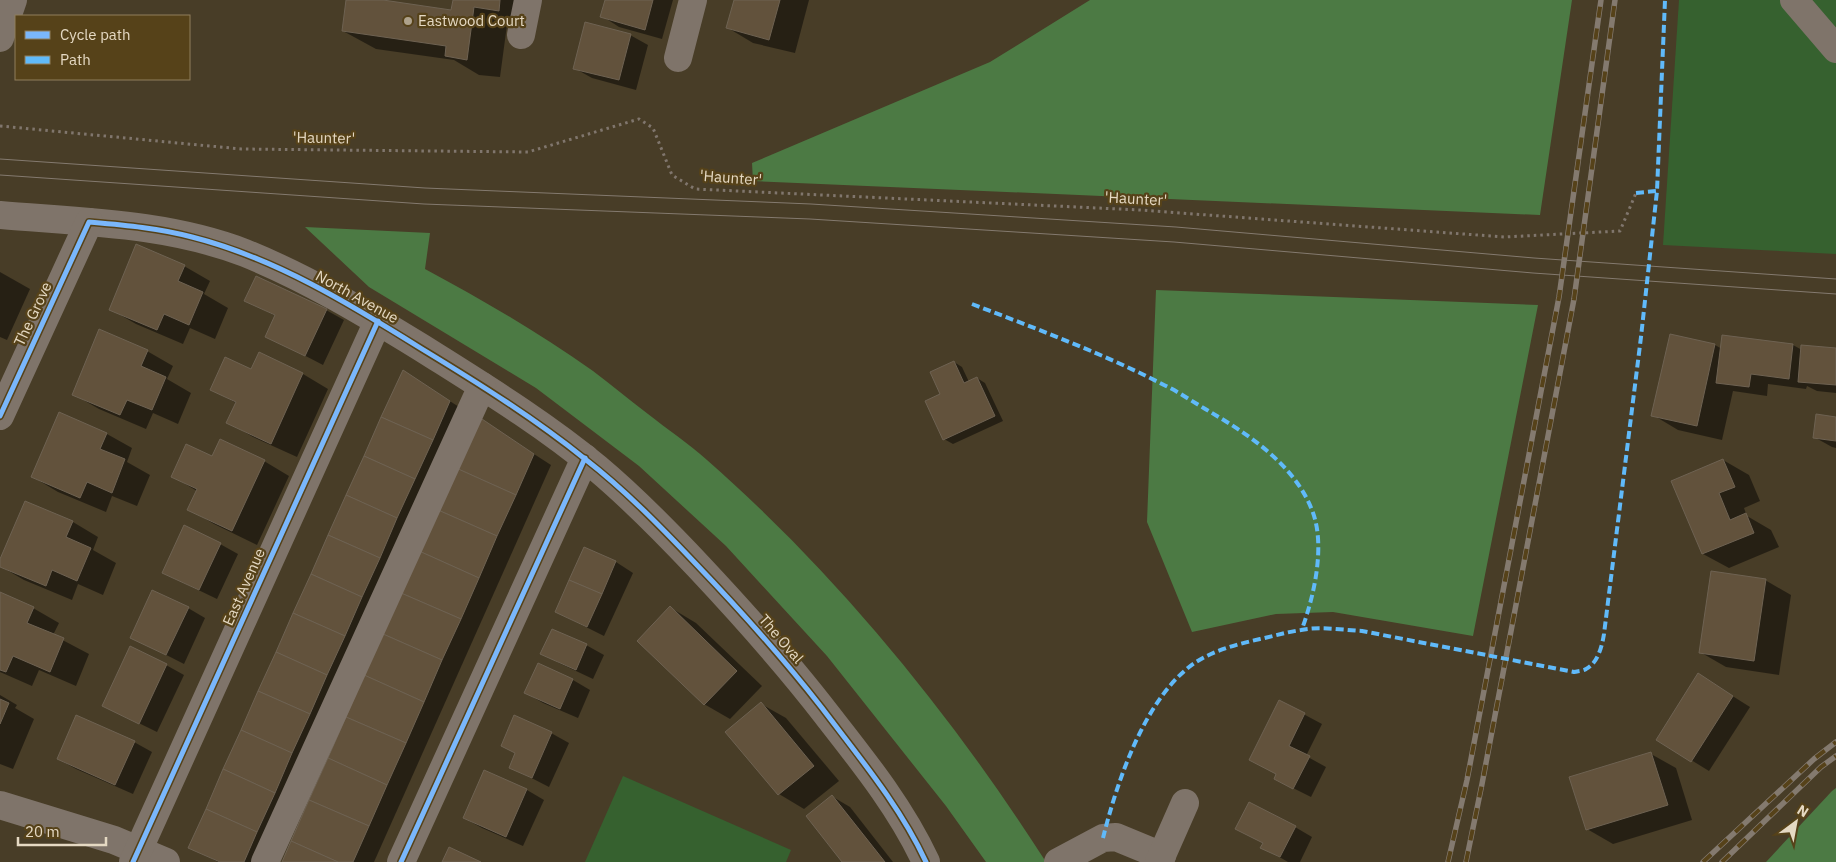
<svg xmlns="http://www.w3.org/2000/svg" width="1836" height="862" font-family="'IBM Plex Sans',sans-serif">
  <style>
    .green { fill: #36612f }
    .forest { fill: #4c7a44 }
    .shadow { fill: #0007 }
    .building { fill: #62523c; stroke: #6e6252 }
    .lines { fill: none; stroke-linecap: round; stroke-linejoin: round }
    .path { stroke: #80766d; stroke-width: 3; stroke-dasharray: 2.5 4; stroke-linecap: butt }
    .minor { stroke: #7f746a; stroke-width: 28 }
    .tram { stroke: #847a6f; stroke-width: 1 }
    .rail-casing { stroke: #847a6f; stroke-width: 5.5 }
    .rail { stroke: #564219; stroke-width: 4; stroke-dasharray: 11; stroke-linecap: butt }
    .quiet { stroke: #60bafa; stroke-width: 4; stroke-dasharray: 8 4; stroke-linecap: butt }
    .cycleway-casing { stroke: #564219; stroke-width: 8 }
    .cycleway { stroke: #7ab7fb; stroke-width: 5 }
    .poi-dot { fill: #aea28c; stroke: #564219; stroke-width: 2 }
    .labels { text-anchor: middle; stroke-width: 4.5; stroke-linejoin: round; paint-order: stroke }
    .poi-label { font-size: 15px; fill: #e5d9c3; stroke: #564219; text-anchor: start }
    .street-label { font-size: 15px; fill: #e5d9c3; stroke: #564219 }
  </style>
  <rect width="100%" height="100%" fill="#483d27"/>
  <g class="green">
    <polygon points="1679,0 1836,0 1836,254 1663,245"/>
    <polygon points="623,776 791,850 786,862 585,862"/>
  </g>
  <g class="forest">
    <polygon points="1090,0 1572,0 1540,215 753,181 752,163 990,62"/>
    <path d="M 305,227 L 430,233 L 425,269 C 483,300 539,333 593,371 C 612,385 629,400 648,414 C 667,429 688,443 707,460 C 839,576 951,714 1046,862 L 986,862 L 946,806 L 827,656 L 726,546 L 639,466 L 536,388 L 369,287 Z"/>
    <polygon points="1156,290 1538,305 1473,636 1333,612 1276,614 1192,632 1147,522"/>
    <polygon points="1836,788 1836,862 1766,862 1832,791"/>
  </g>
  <g class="shadow">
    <polygon points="348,0 374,0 452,11 454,0 529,0 531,29 507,25 500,77 479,75 454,60 376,49 343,31"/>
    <polygon points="606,0 673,0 662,39 619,27 602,16"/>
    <polygon points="735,0 809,0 795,53 753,43 728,28"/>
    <polygon points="630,35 648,45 636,90 592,78 574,68"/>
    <polygon points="184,266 210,281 204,294 228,308 215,339 190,328 183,344 136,324 110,309"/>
    <polygon points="0,272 30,289 7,340 0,337"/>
    <polygon points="246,301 326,310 344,320 323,365 267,336 276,316"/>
    <polygon points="1671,336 1715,345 1722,349 1723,337 1793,345 1802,350 1836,350 1836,393 1817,391 1807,386 1806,389 1768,384 1767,396 1733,391 1722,440 1678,430 1653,415"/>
    <polygon points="147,351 173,366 167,379 191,393 178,424 153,413 146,429 99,409 73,394"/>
    <polygon points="259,354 303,374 328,389 297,457 253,437 228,422 236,403 212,389 252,370"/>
    <polygon points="954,362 962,367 969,382 977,378 985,383 1003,421 953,444 944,439 927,402 942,395"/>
    <polygon points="420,382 467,412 265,862 218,862 190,847"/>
    <polygon points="59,414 107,434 132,448 127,462 150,475 137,506 112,496 106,512 58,492 33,477"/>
    <polygon points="1836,418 1836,448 1832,447 1814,437"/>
    <polygon points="480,419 551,465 374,862 283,862"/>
    <polygon points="212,458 264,461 289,476 257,545 214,524 189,509 197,491 172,476"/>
    <polygon points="1723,460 1749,475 1760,501 1744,508 1747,516 1771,530 1779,547 1729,568 1703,554 1672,482"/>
    <polygon points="25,502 73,522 98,537 93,550 116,563 103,595 78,584 72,600 24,580 0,566 0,562"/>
    <polygon points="220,544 238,554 217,599 163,573"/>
    <polygon points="585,549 616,562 633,573 604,636 556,612"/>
    <polygon points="1765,580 1791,595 1779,675 1726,667 1700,652"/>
    <polygon points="0,594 33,608 59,623 53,635 89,654 76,686 39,670 32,686 0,672"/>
    <polygon points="188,608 205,618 184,664 131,637"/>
    <polygon points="671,608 696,623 762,686 730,719 704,704"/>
    <polygon points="586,645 604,655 593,679 559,663 542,653"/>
    <polygon points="539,664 573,680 590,690 578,718 543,703 526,693"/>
    <polygon points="166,665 184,675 157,732 104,706"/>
    <polygon points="1715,685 1750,707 1709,771 1657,739"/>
    <polygon points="0,695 17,705 15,708 34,719 13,769 0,764"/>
    <polygon points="1279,701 1322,724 1306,756 1326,767 1311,797 1293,788 1277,774"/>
    <polygon points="761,704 786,718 839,781 804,809 779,794 727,732"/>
    <polygon points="551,733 569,743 549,787 510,767 516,754"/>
    <polygon points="134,742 152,752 133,794 76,769 58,759"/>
    <polygon points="1651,754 1676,768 1692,820 1613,844 1587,829"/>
    <polygon points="485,771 527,790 544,800 523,846 482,828 464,818"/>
    <polygon points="833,797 850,807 893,862 844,862"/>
    <polygon points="1295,827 1312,837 1300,862 1288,862 1262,847"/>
  </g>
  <g class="building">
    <polygon points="346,0 383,0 451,10 453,0 500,0 499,11 474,7 467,60 445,56 446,46 342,31"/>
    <polygon points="605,0 653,0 645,30 600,17"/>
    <polygon points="734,0 780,0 769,40 726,28"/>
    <polygon points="585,22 631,34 619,80 573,69"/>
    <polygon points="136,244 185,265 178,281 203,292 189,325 164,314 157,330 109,310"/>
    <polygon points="256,276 327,309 305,356 265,337 275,315 244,301"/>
    <polygon points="99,329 148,350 141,366 166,377 152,410 127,400 120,415 72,395"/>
    <polygon points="1670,334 1715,344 1697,426 1651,416"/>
    <polygon points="1722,335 1793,344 1789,379 1751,374 1749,387 1716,383"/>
    <polygon points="1801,345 1836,348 1836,385 1798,382"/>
    <polygon points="259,352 303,373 271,444 226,423 236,402 210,390 225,357 251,369"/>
    <polygon points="954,361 964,383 977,377 995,416 943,440 925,401 940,394 930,372"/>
    <polygon points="403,370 450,401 433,440 381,417"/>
    <polygon points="59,412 107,433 100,449 125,459 112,493 87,482 80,498 31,477"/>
    <polygon points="1816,414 1836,417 1836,441 1813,438"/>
    <polygon points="381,417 433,440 415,479 364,456"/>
    <polygon points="479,417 534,454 516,495 456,468"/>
    <polygon points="220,439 265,460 232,531 187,510 197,489 171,477 186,444 212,456"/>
    <polygon points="364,456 415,479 397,518 346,495"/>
    <polygon points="1723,459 1735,487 1719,493 1730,520 1746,513 1754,533 1702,554 1671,481"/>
    <polygon points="456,468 516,495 497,536 438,510"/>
    <polygon points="346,495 397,518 380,558 328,535"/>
    <polygon points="25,501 73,521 66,537 91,548 77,581 52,570 46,586 0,567 0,559"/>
    <polygon points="438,510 497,536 479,578 419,551"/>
    <polygon points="184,525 221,543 199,590 162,573"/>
    <polygon points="328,535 380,558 362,597 311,574"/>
    <polygon points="584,547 616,561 602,594 569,580"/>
    <polygon points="419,551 479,578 461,619 401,593"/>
    <polygon points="1711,571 1766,579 1754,661 1699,653"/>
    <polygon points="311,574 362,597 345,636 293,613"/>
    <polygon points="569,580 602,594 587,627 555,612"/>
    <polygon points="152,590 189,607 166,655 130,638"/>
    <polygon points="0,592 34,607 27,623 64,638 50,672 13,656 6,672 0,670"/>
    <polygon points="401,593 461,619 442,660 383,634"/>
    <polygon points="670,606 737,671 704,705 637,641"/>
    <polygon points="293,613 345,636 327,675 276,652"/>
    <polygon points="552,629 587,644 576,670 540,654"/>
    <polygon points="383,634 442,660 424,702 364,675"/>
    <polygon points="130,646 167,664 139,724 102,706"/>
    <polygon points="276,652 327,675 310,714 258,691"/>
    <polygon points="538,663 573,679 560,709 524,693"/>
    <polygon points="1698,673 1733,696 1691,762 1656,740"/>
    <polygon points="364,675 424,702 406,743 346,717"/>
    <polygon points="258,691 310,714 292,753 241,730"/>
    <polygon points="0,699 9,703 0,724"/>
    <polygon points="1279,700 1305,713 1289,746 1310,756 1293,789 1274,779 1276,774 1249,760"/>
    <polygon points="761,702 814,766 778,795 725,732"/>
    <polygon points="76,715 135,741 115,785 57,759"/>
    <polygon points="514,715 552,732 532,778 509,768 515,753 501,746"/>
    <polygon points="346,717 406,743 387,785 328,758"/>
    <polygon points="241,730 292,753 275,793 223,769"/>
    <polygon points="1651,752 1668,805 1586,830 1569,777"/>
    <polygon points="328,758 387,785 369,826 309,800"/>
    <polygon points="223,769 275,793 257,832 206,809"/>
    <polygon points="484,770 527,789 506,837 463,818"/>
    <polygon points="832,795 885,862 842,862 806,816"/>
    <polygon points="309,800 369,826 353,862 338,862 291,841"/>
    <polygon points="1249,802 1296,826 1280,857 1260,848 1263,843 1235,829"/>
    <polygon points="206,809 257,832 244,862 220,862 188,848"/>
    <polygon points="291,841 338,862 282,862"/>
    <polygon points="449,847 481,862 442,862"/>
  </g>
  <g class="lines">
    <polyline class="path" points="0,126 241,149 528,152 639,119 653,128 672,175 695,189 1140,210 1504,237 1620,231 1636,193"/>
    <g class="minor">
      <polyline points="1794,0 1836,49"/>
      <polyline points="521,35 528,0"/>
      <polyline points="0,38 13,0"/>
      <polyline points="678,58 693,0"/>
      <path d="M 0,215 C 82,222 167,223 245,253 C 307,278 365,313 422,348 C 482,386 543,423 597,468 C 634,499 667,533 699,567 C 744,615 787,663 827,715 C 863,761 901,808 926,862"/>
      <polyline points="0,416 89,222"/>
      <polyline points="0,805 114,840 166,862"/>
      <polyline points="133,862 378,321"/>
      <polyline points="265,862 482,386"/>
      <polyline points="401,862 585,458"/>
      <polyline points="1058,862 1103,838 1116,837 1162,856"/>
      <polyline points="1159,862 1185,803"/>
    </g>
    <g class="tram">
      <polyline points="0,159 425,188 811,204 1176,227 1534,258 1836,279"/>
      <polyline points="0,175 424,204 810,219 1174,242 1533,273 1836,294"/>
    </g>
    <g class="rail-casing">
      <g id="rail">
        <polyline points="1448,862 1467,780 1559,297 1601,0"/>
        <polyline points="1466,862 1482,784 1574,299 1615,0"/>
        <polyline points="1703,862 1814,759 1836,742"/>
        <polyline points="1722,862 1821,767 1836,756"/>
      </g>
    </g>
    <use href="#rail" class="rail"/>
    <g class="quiet">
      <polyline points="1636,193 1657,191"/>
      <path d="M 972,304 C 1037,329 1102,353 1164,385 C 1179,392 1193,402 1207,410 C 1248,434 1294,464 1312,510 C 1326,545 1314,596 1302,629"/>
      <path d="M 1103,838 C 1117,782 1145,696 1196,662 C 1215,650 1238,644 1260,639 C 1274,636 1287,632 1301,630 C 1321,626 1342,630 1362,631 L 1574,672 C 1578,671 1583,671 1586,669 C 1598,663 1602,646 1604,634 L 1641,337 L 1657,191 L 1665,0"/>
    </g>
    <g class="cycleway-casing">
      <g id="cycleway">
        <path d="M 0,416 L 89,222 C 123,225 159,228 192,237 C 275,258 350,304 422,349 C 478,383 534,418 585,459 C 625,490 661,527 696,564 C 740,610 783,658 822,708 C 859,757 900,806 926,862"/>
        <polyline points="133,862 378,321"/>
        <polyline points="401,862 585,458"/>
      </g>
    </g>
    <use href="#cycleway" class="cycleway"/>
  </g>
  <circle class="poi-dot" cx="408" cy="21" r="5"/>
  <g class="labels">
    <g class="poi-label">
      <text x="418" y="26">Eastwood Court</text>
    </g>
    <g class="street-label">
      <text transform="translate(324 138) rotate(1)" y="5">'Haunter'</text>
      <text transform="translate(731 178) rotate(4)" y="5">'Haunter'</text>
      <text transform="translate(1136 199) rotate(3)" y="5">'Haunter'</text>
      <text transform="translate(357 297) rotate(29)" y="5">North Avenue</text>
      <text transform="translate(33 314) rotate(-65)" y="5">The Grove</text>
      <text transform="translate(244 587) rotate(-66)" y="5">East Avenue</text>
      <text transform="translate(781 639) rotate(49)" y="5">The Oval</text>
    </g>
  </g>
  <rect x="15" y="15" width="175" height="65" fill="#564219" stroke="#8f7e5d"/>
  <rect x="25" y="31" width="25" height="8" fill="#7ab7fb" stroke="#8f7e5d"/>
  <text x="60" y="40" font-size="15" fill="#e5d9c3">Cycle path</text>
  <rect x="25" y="56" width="25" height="8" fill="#60bafa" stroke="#8f7e5d"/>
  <text x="60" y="65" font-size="15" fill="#e5d9c3">Path</text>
  <g transform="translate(1796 822) rotate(32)" stroke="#564219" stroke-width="4" paint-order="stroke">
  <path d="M0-4L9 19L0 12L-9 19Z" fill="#e5d9c3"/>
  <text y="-8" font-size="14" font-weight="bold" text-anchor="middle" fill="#e5d9c3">N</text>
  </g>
  <path d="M18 837v8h88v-8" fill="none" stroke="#e5d9c3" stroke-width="2.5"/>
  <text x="25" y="837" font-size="15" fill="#e5d9c3" stroke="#564219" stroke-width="4" paint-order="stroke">20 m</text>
</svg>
